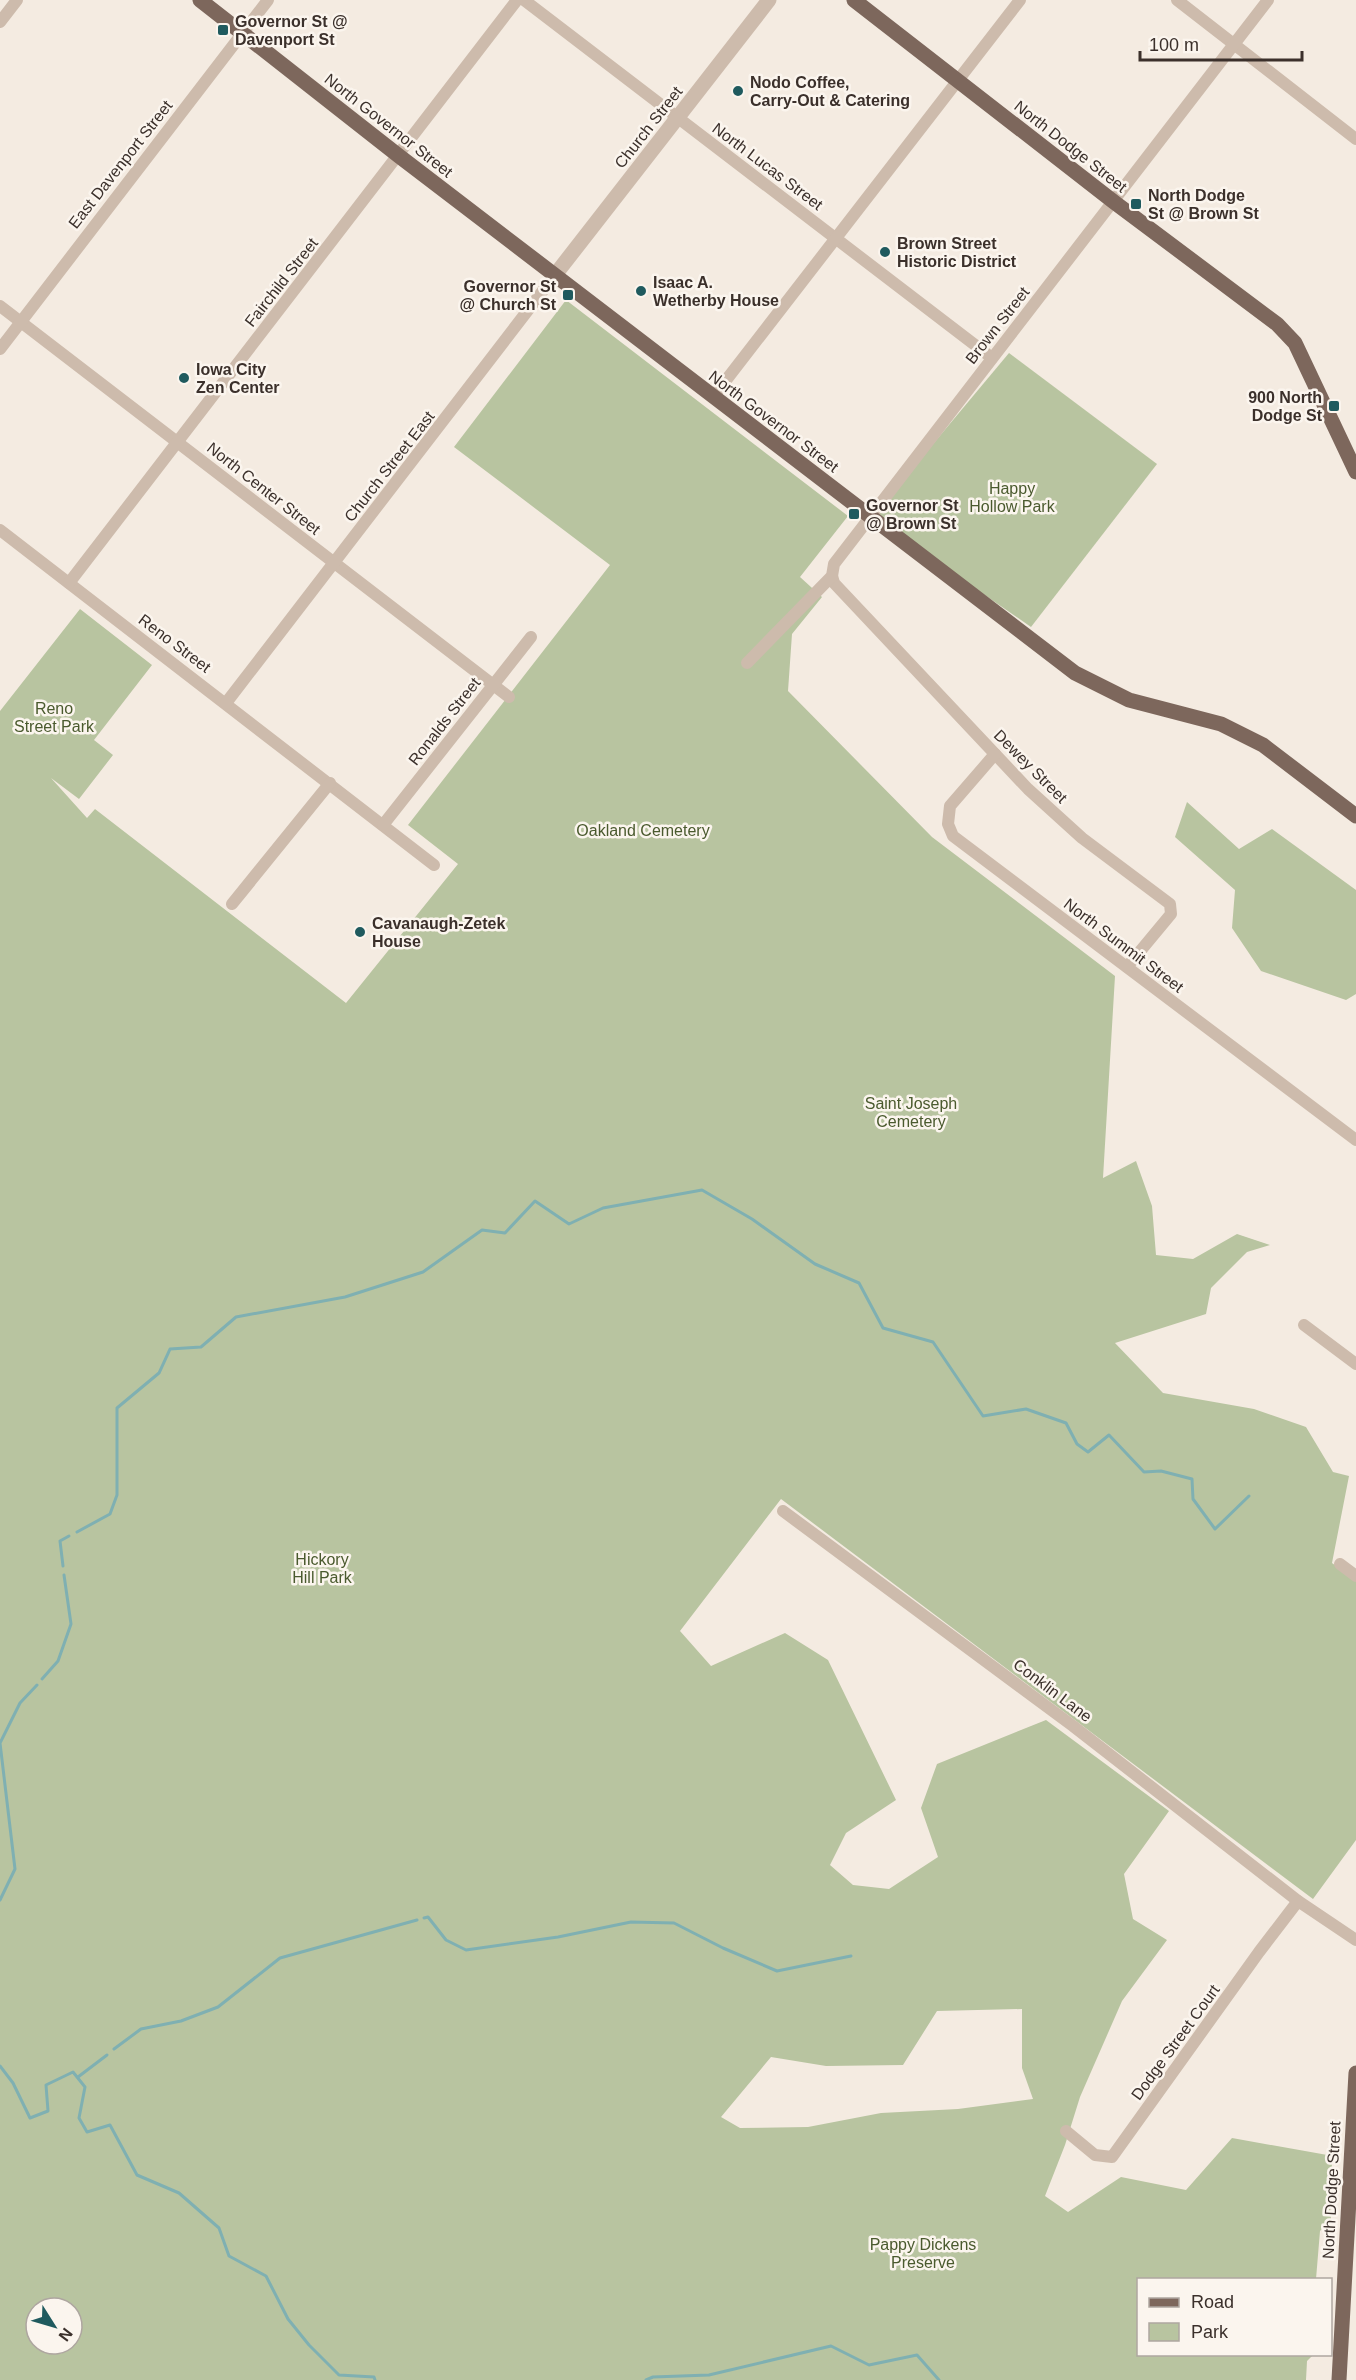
<svg xmlns="http://www.w3.org/2000/svg" width="1356" height="2380" font-family="Arial,sans-serif">
  <style>
    .green { fill: #b8c4a0; fill-rule: evenodd }
    .lines { fill: none; stroke-linecap: round; stroke-linejoin: round }
    .stream { stroke: #7fb0b2; stroke-width: 3 }
    .minor { stroke: #cdbbac; stroke-width: 12 }
    .tertiary { stroke: #cdbbac; stroke-width: 15 }
    .primary { stroke: #7d675c; stroke-width: 15 }
    .poi-dot { fill: #1f5a5e; stroke: #fbf5ee; stroke-width: 2 }
    .labels { text-anchor: middle; stroke-width: 5; stroke-linejoin: round; paint-order: stroke }
    .poi-label { font-size: 16px; font-weight: bold; fill: #3b302b; stroke: #fbf5ee; text-anchor: start }
    .street-label { font-size: 16px; fill: #3b302b; stroke: #fbf5ee }
    .park-label { font-size: 16px; fill: #4a5a2e; stroke: #fbf5ee }
  </style>
  <rect width="100%" height="100%" fill="#f4ebe1"/>
  <g class="green">
    <path d="M 566,300 L 848,516 L 800,577 L 822,597 L 792,634 L 788,691 L 932,837 L 1115,976 L 1103,1178 L 1136,1161 L 1152,1206 L 1156,1255 L 1193,1259 L 1237,1234 L 1270,1245 L 1247,1252 L 1211,1288 L 1206,1314 L 1115,1343 L 1163,1393 L 1254,1409 L 1306,1427 L 1333,1472 L 1349,1476 L 1332,1563 L 1356,1581 L 1356,1840 L 1313,1899 L 781,1499 L 680,1631 L 711,1666 L 785,1633 L 828,1660 L 896,1800 L 846,1833 L 830,1865 L 853,1885 L 889,1889 L 938,1857 L 921,1808 L 937,1764 L 1046,1720 L 1169,1811 L 1124,1874 L 1133,1919 L 1167,1940 L 1122,2001 L 1080,2097 L 1065,2145 L 1045,2196 L 1068,2212 L 1121,2177 L 1186,2190 L 1232,2138 L 1333,2156 L 1329,2190 L 1331,2219 L 1320,2231 L 1316,2279 L 1138,2280 L 1138,2354 L 1313,2355 L 1307,2361 L 1306,2380 L 0,2380 L 0,711 L 80,609 L 152,665 L 94,740 L 113,755 L 79,799 L 51,778 L 87,818 L 95,809 L 346,1003 L 458,864 L 408,825 L 610,565 L 454,447 ZM 1022,2009 L 1022,2068 L 1033,2099 L 958,2109 L 881,2113 L 808,2127 L 740,2128 L 721,2117 L 771,2057 L 826,2066 L 903,2065 L 937,2011 ZM 36,2308 L 72,2308 L 72,2344 L 36,2344 Z"/>
    <polygon points="1009,353 1157,464 1031,627 872,517"/>
    <polygon points="1187,802 1239,849 1272,829 1356,890 1356,994 1346,1000 1261,971 1232,928 1235,890 1175,837"/>
  </g>
  <g class="lines">
    <g class="stream">
      <polyline points="77,1532 110,1514 117,1495 117,1408 159,1373 170,1349 201,1347 236,1317 345,1297 423,1272 482,1230 505,1233 535,1201 569,1224 603,1208 702,1190 752,1219 815,1264 859,1283 883,1328 933,1342 983,1416 1026,1409 1066,1423 1077,1444 1088,1452 1109,1435 1144,1472 1161,1471 1192,1479 1193,1499 1215,1529 1249,1496"/>
      <polyline points="63,1566 60,1541 69,1536"/>
      <polyline points="42,1679 58,1661 71,1624 64,1575"/>
      <polyline points="0,1900 15,1869 0,1743 20,1703 37,1685"/>
      <polyline points="424,1918 428,1917 446,1940 466,1950 558,1937 631,1922 674,1923 723,1948 777,1971 851,1956"/>
      <polyline points="114,2049 141,2029 181,2021 218,2007 280,1958 417,1920"/>
      <polyline points="0,2066 13,2083 30,2118 48,2111 46,2085 73,2072 85,2087 79,2118 87,2132 110,2125 137,2175 179,2193 219,2228 229,2256 266,2276 288,2319 309,2345 339,2375 374,2377 375,2380"/>
      <polyline points="78,2077 107,2055"/>
      <polyline points="646,2380 653,2377 709,2375 831,2346 869,2365 917,2355 939,2380"/>
    </g>
    <g class="minor">
      <polyline points="524,0 992,358"/>
      <polyline points="1177,0 1356,139"/>
      <polyline points="0,22 17,0"/>
      <polyline points="0,306 509,697"/>
      <polyline points="0,349 268,0"/>
      <polyline points="713,397 1020,0"/>
      <polyline points="0,530 434,865"/>
      <polyline points="832,576 834,583 1028,789 1082,838 1170,904 1171,914 1127,967"/>
      <polyline points="69,583 517,0"/>
      <polyline points="747,663 832,576 834,564 1268,0"/>
      <polyline points="226,703 555,275"/>
      <polyline points="995,754 950,806 948,824 953,836 1356,1140"/>
      <polyline points="383,825 531,637"/>
      <polyline points="232,904 330,783"/>
      <polyline points="1304,1325 1356,1364"/>
      <polyline points="783,1511 1073,1726 1298,1901 1356,1940"/>
      <polyline points="1340,1564 1356,1576"/>
      <polyline points="1066,2131 1095,2155 1112,2157 1259,1952 1298,1901"/>
    </g>
    <polyline class="tertiary" points="555,275 769,0"/>
    <g class="primary">
      <polyline points="200,0 399,156 1075,673 1129,700 1221,724 1263,745 1356,816"/>
      <polyline points="854,0 1114,202 1277,324 1295,343 1356,472"/>
      <polyline points="1339,2380 1356,2073"/>
    </g>
  </g>
  <g class="poi-dot">
    <rect x="217" y="24" width="12" height="12" rx="3"/>
    <circle cx="738" cy="91" r="6"/>
    <rect x="1130" y="198" width="12" height="12" rx="3"/>
    <circle cx="885" cy="252" r="6"/>
    <circle cx="641" cy="291" r="6"/>
    <rect x="562" y="289" width="12" height="12" rx="3"/>
    <circle cx="184" cy="378" r="6"/>
    <rect x="1328" y="400" width="12" height="12" rx="3"/>
    <rect x="848" y="508" width="12" height="12" rx="3"/>
    <circle cx="360" cy="932" r="6"/>
  </g>
  <g class="labels">
    <g class="poi-label">
      <text x="235" y="27">Governor St @<tspan x="235" dy="18">Davenport St</tspan></text>
      <text x="750" y="88">Nodo Coffee,<tspan x="750" dy="18">Carry-Out &amp; Catering</tspan></text>
      <text x="1148" y="201">North Dodge<tspan x="1148" dy="18">St @ Brown St</tspan></text>
      <text x="897" y="249">Brown Street<tspan x="897" dy="18">Historic District</tspan></text>
      <text x="653" y="288">Isaac A.<tspan x="653" dy="18">Wetherby House</tspan></text>
      <text x="556" y="292" text-anchor="end">Governor St<tspan x="556" dy="18">@ Church St</tspan></text>
      <text x="196" y="375">Iowa City<tspan x="196" dy="18">Zen Center</tspan></text>
      <text x="1322" y="403" text-anchor="end">900 North<tspan x="1322" dy="18">Dodge St</tspan></text>
      <text x="866" y="511">Governor St<tspan x="866" dy="18">@ Brown St</tspan></text>
      <text x="372" y="929">Cavanaugh-Zetek<tspan x="372" dy="18">House</tspan></text>
    </g>
    <g class="street-label">
      <text transform="translate(389 125) rotate(38)" y="6">North Governor Street</text>
      <text transform="translate(648 127) rotate(-52)" y="6">Church Street</text>
      <text transform="translate(1071 146) rotate(38)" y="6">North Dodge Street</text>
      <text transform="translate(120 164) rotate(-52)" y="6">East Davenport Street</text>
      <text transform="translate(768 166) rotate(37)" y="6">North Lucas Street</text>
      <text transform="translate(281 282) rotate(-52)" y="6">Fairchild Street</text>
      <text transform="translate(997 325) rotate(-52)" y="6">Brown Street</text>
      <text transform="translate(774 421) rotate(37)" y="6">North Governor Street</text>
      <text transform="translate(389 466) rotate(-52)" y="6">Church Street East</text>
      <text transform="translate(264 488) rotate(38)" y="6">North Center Street</text>
      <text transform="translate(175 643) rotate(37)" y="6">Reno Street</text>
      <text transform="translate(444 721) rotate(-52)" y="6">Ronalds Street</text>
      <text transform="translate(1031 766) rotate(45)" y="6">Dewey Street</text>
      <text transform="translate(1124 945) rotate(37)" y="6">North Summit Street</text>
      <text transform="translate(1053 1690) rotate(37)" y="6">Conklin Lane</text>
      <text transform="translate(1175 2042) rotate(-54)" y="6">Dodge Street Court</text>
      <text transform="translate(1331 2190) rotate(-87)" y="6">North Dodge Street</text>
    </g>
    <g class="park-label">
      <text x="1012" y="494">Happy<tspan x="1012" dy="18">Hollow Park</tspan></text>
      <text x="54" y="714">Reno<tspan x="54" dy="18">Street Park</tspan></text>
      <text x="643" y="836">Oakland Cemetery</text>
      <text x="911" y="1109">Saint Joseph<tspan x="911" dy="18">Cemetery</tspan></text>
      <text x="322" y="1565">Hickory<tspan x="322" dy="18">Hill Park</tspan></text>
      <text x="923" y="2250">Pappy Dickens<tspan x="923" dy="18">Preserve</tspan></text>
    </g>
  </g>
  <rect x="1137" y="2278" width="195" height="78" fill="#fbf5ee" stroke="#aea6a0" stroke-width="1.5"/>
  <rect x="1149" y="2298" width="30" height="9" fill="#7d675c" stroke="#aea6a0" stroke-width="1.5"/>
  <text x="1191" y="2308" font-size="18" fill="#3b302b">Road</text>
  <rect x="1149" y="2323" width="30" height="18" fill="#b8c4a0" stroke="#aea6a0" stroke-width="1.5"/>
  <text x="1191" y="2338" font-size="18" fill="#3b302b">Park</text>
  <g transform="translate(54 2326) rotate(127)"><circle r="28" fill="#fbf5ee" stroke="#aea6a0" stroke-width="1.5"/>
  <path d="M0-4.5L10 22L0 15L-10 22Z" fill="#1f5a5e"/>
  <text y="-9" font-size="16" font-weight="bold" text-anchor="middle" fill="#3b302b">N</text>
  </g>
  <path d="M1140 51v9h162v-9" fill="none" stroke="#3b302b" stroke-width="3"/>
  <text x="1149" y="51" font-size="18" fill="#3b302b" stroke="#fbf5ee" stroke-width="4.5" paint-order="stroke">100 m</text>
</svg>
